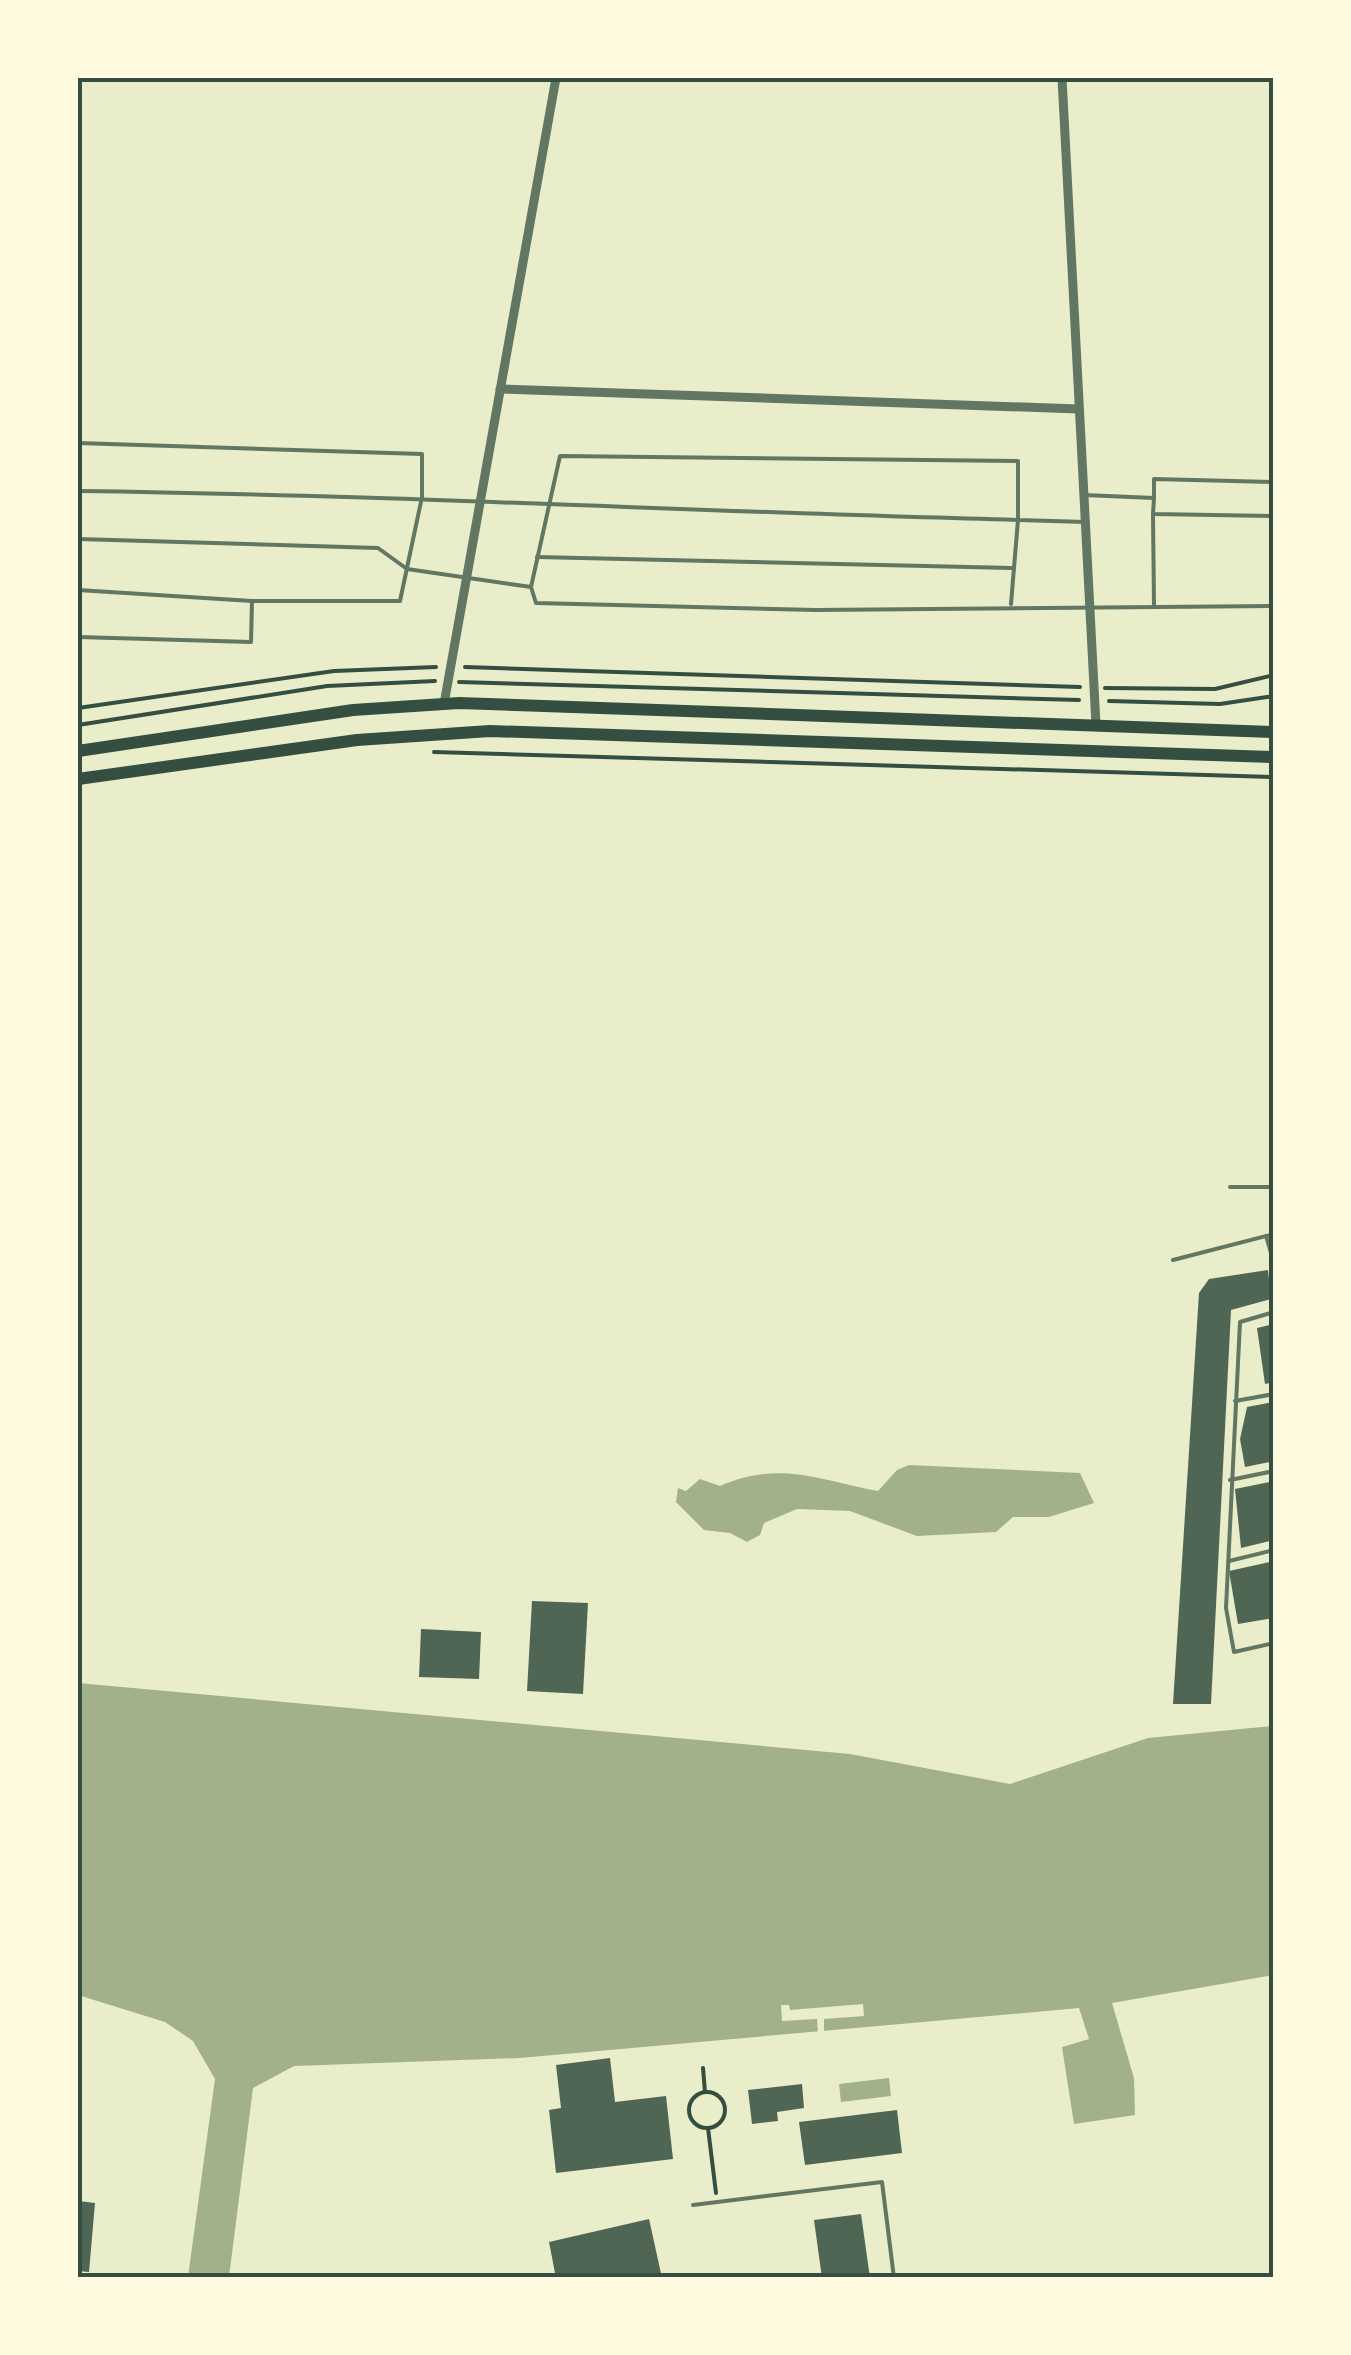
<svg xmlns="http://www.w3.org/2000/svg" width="1351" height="2355" font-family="'Sofia Sans Condensed',sans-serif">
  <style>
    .water { fill: #a3b18a }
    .pier { fill: #e9edc9 }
    .building { fill: #4f6655 }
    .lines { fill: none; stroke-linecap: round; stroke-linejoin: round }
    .path { stroke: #344e41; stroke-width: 4 }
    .service { stroke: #617663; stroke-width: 4 }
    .minor { stroke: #617663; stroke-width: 9 }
    .secondary { stroke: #344e41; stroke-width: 12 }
    .neatline { fill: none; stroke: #344e41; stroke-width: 4 }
  </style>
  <rect width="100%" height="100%" fill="#e9edc9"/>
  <g class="water">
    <path d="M 909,1465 L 1080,1473 L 1094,1503 L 1049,1517 L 1013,1517 L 996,1532 L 917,1536 L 850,1511 L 797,1509 L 764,1523 L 760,1535 L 747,1542 L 730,1533 L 704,1530 L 676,1502 L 678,1488 L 686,1491 L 700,1479 L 720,1486 C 780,1460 818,1480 878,1491 L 897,1470 Z"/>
    <polygon points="78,1683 850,1754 1010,1784 1148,1738 1273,1726 1273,1975 1112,2003 1134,2078 1135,2115 1074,2124 1062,2047 1089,2039 1079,2008 520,2058 294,2066 253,2088 229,2277 188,2277 215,2079 193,2041 165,2022 78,1995"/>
    <polygon points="889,2078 891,2096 841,2102 839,2084"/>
  </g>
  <polygon class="pier" points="863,2004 864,2016 824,2019 824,2033 818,2034 817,2019 782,2021 781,2005 789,2005 790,2010"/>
  <g class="building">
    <polygon points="1268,1270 1271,1299 1231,1310 1211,1704 1173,1704 1199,1293 1209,1279"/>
    <polygon points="1274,1324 1274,1382 1265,1384 1257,1328"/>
    <polygon points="1274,1402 1274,1461 1245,1467 1240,1439 1247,1407"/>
    <polygon points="1274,1481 1274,1540 1241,1548 1235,1489"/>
    <polygon points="1274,1561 1274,1618 1238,1624 1229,1571"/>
    <polygon points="532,1601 588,1603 583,1694 527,1691"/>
    <polygon points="421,1629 481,1632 479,1679 419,1677"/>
    <polygon points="610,2058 615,2102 666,2096 673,2159 556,2173 549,2110 561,2108 556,2065"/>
    <polygon points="802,2084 804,2108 777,2112 778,2121 752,2124 748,2090"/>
    <polygon points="897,2110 902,2153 805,2165 799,2122"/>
    <polygon points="78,2201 95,2203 89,2272 78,2271"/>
    <polygon points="861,2214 870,2278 822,2278 814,2220"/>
    <polygon points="649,2219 662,2278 556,2278 549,2242"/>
  </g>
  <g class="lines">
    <g class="path">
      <polyline points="465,667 1080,687"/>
      <polyline points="459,682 1079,700"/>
      <polyline points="1105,688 1215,689 1274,675"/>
      <polyline points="1109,701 1220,704 1274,696"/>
      <polyline points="78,708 334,671 436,667"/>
      <polyline points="78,725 327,686 435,681"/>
      <polyline points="434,752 1274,777"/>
      <polyline points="703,2068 705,2092"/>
      <circle cx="707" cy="2110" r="18"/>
      <polyline points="708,2128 716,2193"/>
    </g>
    <g class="service">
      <polyline points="78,443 422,454 422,497 400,601 252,601 251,642 78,637"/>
      <path d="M 78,491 C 391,495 704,512 1018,520 L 1011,604"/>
      <polyline points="1084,495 1154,498 1153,514 1274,516"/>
      <polyline points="1154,498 1154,479 1274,482"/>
      <polyline points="1153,515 1154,605"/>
      <polyline points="78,539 378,548 407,569 531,587 536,603 816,610 1274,606"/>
      <polyline points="537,557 1012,568"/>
      <polyline points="531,587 560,456 1018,461 1018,520 1086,522"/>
      <polyline points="78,590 252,601"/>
      <polyline points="1230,1187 1274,1187"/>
      <polyline points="1266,1236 1274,1263"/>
      <polyline points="1173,1260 1274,1234"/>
      <polyline points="1274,1312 1240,1322 1226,1608 1234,1652 1274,1643"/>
      <polyline points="1235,1401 1274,1394"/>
      <polyline points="1230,1480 1274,1471"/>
      <polyline points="1229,1561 1274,1550"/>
      <polyline points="693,2205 882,2182 894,2278"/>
    </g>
    <g class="minor">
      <polyline points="1062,78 1096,725"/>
      <polyline points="500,389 1079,409"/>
      <polyline points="444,704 556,78"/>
    </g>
    <g class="secondary">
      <polyline points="78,751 353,710 459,703 1274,732"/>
      <polyline points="78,779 357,740 490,731 1274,757"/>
    </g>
  </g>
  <rect width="1351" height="2355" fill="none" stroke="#fefae0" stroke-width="160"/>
  <rect x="80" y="80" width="1191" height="2195" class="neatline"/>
</svg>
